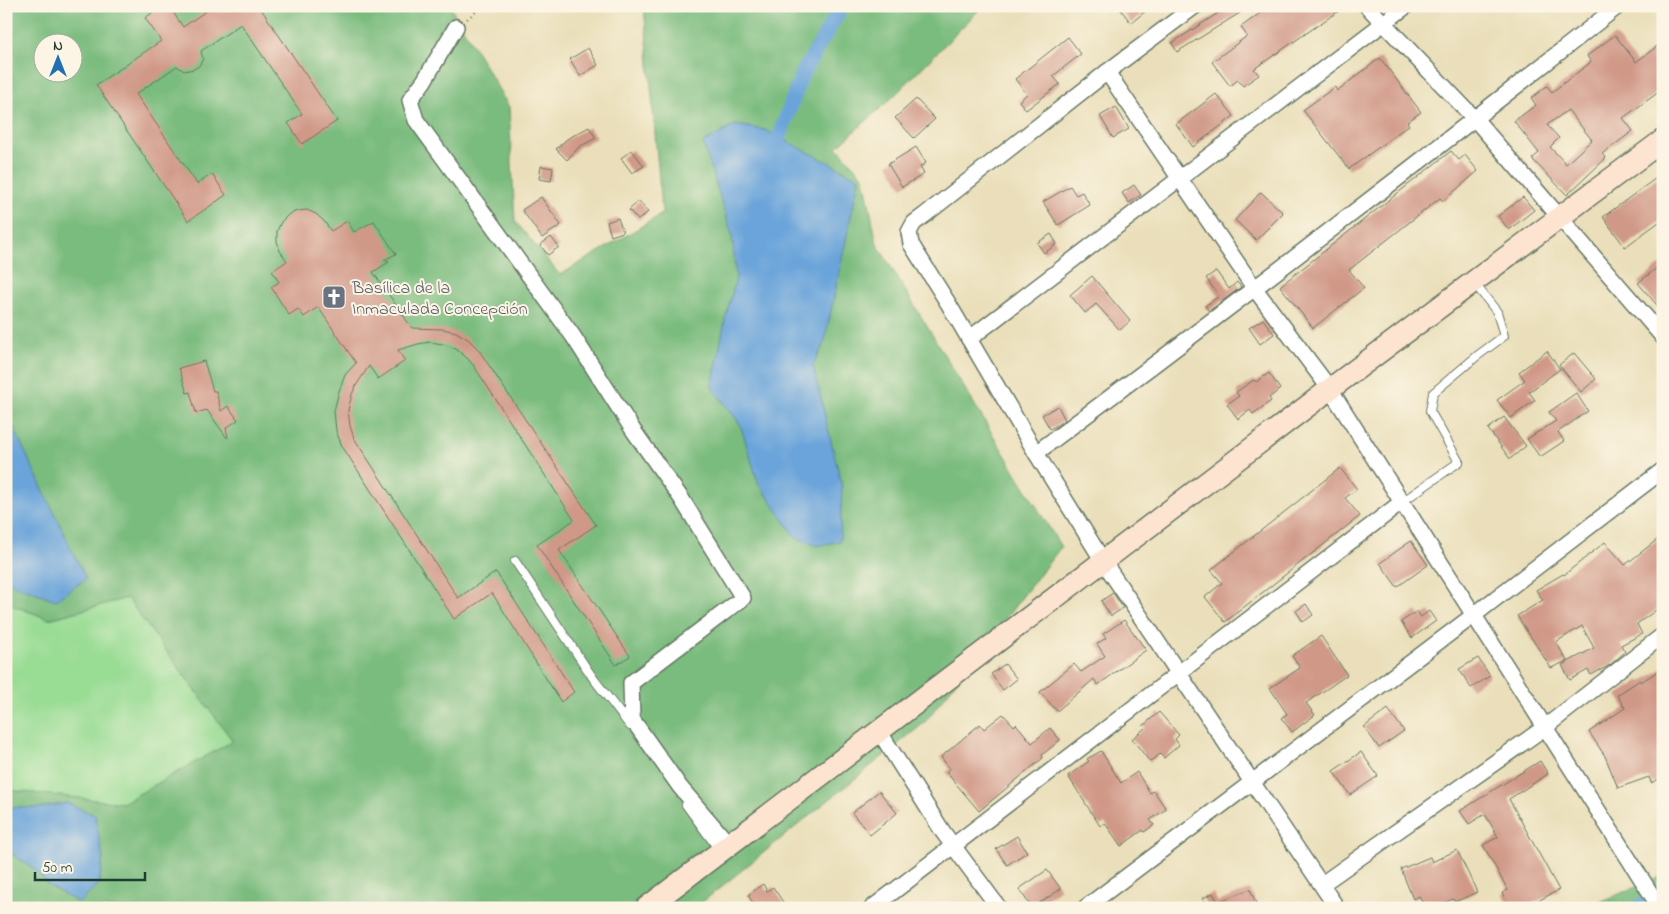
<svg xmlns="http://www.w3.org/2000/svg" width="1669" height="914" font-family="'Indie Flower',sans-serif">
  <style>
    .green { fill: #99dc94; stroke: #5c8c64 }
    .forest { fill: #7abc7e; stroke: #4c7c59; fill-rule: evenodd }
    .water { fill: #6ba4da; stroke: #457087 }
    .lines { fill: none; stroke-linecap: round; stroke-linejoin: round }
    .canal { stroke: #6ba4da; stroke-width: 15 }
    .building { fill: #d09887; fill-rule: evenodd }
    .lane-casing { stroke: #667663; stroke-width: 10 }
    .street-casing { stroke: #667663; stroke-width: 18 }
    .secondary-casing { stroke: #667663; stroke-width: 24 }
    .path { stroke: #667663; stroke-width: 2.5; stroke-dasharray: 1 4; stroke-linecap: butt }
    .lane { stroke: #fff; stroke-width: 8 }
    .street { stroke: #fff; stroke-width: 15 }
    .secondary { stroke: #fde4d1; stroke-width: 21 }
    .labels { text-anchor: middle; stroke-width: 4; stroke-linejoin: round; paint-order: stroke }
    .worship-label { font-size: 18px; fill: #5b616d; stroke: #fcf5e5; text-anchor: start }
  </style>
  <rect width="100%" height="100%" fill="#fcf5e5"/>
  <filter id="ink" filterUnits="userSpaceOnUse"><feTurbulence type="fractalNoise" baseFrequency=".02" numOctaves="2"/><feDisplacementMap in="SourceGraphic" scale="10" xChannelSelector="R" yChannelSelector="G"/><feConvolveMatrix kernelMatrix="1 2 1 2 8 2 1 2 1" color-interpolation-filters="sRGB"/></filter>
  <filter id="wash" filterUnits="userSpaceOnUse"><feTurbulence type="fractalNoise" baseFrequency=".0096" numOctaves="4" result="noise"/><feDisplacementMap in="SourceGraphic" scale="20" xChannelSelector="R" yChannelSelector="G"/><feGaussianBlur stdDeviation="1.12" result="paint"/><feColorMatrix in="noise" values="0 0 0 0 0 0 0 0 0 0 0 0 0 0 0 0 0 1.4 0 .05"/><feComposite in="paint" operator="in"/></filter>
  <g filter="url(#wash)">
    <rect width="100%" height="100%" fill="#eadfba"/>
    <polygon class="green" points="127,598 233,741 123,803 6,790 6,603 49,619"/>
    <g class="forest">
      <path d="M 6,6 L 450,6 L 509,107 L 515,221 L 560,275 L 662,214 L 644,6 L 983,6 L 894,96 L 837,147 L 864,178 L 877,244 L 1061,547 L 924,723 L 695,908 L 11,908 L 6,902 L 6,790 L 123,803 L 233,741 L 127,598 L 49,619 L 6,603 ZM 42,42 L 72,42 L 72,72 L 42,72 Z"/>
      <polygon points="1663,876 1663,908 1585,908"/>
    </g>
    <g class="water">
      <polygon points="735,125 765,130 859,178 824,344 813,365 842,487 840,541 817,546 795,537 758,482 740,424 712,387 725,320 736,278 732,235 703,143"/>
      <polygon points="6,412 86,579 56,600 6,582"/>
      <polygon points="67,803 95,815 103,858 99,884 79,903 49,886 34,869 6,850 6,807 39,808"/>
    </g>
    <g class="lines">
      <g class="canal">
        <polyline points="779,137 802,74 842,6"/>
        <polyline points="1635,908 1663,898"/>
      </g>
    </g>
    <g id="blocks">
      <g class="building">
        <polygon points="162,6 169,6 183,27 213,6 259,6 337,121 302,144 288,123 302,114 241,24 201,51 203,59 199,66 194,69 184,71 177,66 136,94 197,184 212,174 226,195 188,221 96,85 161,41 145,18"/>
        <polygon points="1118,6 1152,6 1131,23"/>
        <polygon points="1229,6 1251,6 1177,52 1172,43"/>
        <polygon points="1270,6 1346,6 1254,69 1259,75 1243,86 1238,80 1230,86 1212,62 1247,36 1241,27"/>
        <path d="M 1615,35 L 1636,62 L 1663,42 L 1663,89 L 1623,118 L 1633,131 L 1602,154 L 1606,158 L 1567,195 L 1532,159 L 1539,153 L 1514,121 L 1536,105 L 1531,98 L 1547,86 L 1552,92 L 1591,62 L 1587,56 ZM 1568,110 L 1592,140 L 1566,164 L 1550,147 L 1559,138 L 1547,125 Z"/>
        <polygon points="1068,37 1081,54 1053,76 1060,84 1026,110 1019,101 1027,94 1015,79"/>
        <polygon points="588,48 598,65 580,76 570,59"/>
        <polygon points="1380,58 1421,112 1407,122 1409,125 1349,169 1303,110 1335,87 1337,91"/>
        <polygon points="1216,94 1234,116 1193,147 1176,124"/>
        <polygon points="916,99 935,119 914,138 895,118"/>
        <polygon points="1116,107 1129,129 1113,138 1100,116"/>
        <polygon points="589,127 596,138 579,147 567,160 556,149 567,139"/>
        <polygon points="916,147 926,163 920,167 924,174 902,187 888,164"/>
        <polygon points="632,150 644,166 632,173 621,158"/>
        <polygon points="1451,151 1459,160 1465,155 1478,171 1443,201 1440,198 1349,270 1364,288 1313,328 1280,286"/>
        <polygon points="541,166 553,168 551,181 539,179"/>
        <polygon points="1663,173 1663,219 1625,247 1603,217"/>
        <polygon points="1134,185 1141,195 1129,203 1122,193"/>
        <polygon points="1070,186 1076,195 1082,192 1090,205 1058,225 1043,202"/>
        <polygon points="1261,192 1283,213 1256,240 1235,220"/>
        <polygon points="541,197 561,225 542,238 522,210"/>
        <polygon points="1523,197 1534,210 1509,230 1498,216"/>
        <polygon points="639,201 648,212 638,220 629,210"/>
        <polygon points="307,210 316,214 324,221 331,231 347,221 354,232 374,221 396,254 384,260 389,262 373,272 412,328 443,329 456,332 468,339 478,349 596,525 559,550 630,656 616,665 537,545 574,520 474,366 467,358 456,349 443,344 430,342 418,344 398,350 405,361 378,379 369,366 357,384 352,394 348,410 350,426 354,438 458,598 496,572 574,692 561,702 492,593 454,619 342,446 336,431 334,411 339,391 345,375 356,363 318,307 304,317 298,309 289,315 271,287 279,282 272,271 287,261 280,251 277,241 277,231 281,222 288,215 297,211"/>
        <polygon points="618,218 623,232 611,236 607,222"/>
        <polygon points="1051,234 1057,244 1044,253 1037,243"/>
        <polygon points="551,237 559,247 548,255 540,245"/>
        <polygon points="1663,263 1663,312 1638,283"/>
        <polygon points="1216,271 1229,289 1237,282 1241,287 1209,311 1205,306 1219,296 1206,278"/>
        <polygon points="1092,276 1130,321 1120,330 1096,304 1085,313 1070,295"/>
        <polygon points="1263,319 1274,334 1260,344 1249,328"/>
        <polygon points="1547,351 1560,369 1529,392 1535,400 1511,418 1497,400 1525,380 1519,372"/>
        <polygon points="1574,353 1596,379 1581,392 1559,365"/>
        <polygon points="204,361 213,391 216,391 221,411 228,406 238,420 226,428 228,437 227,438 207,410 196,413 190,392 187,393 179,368"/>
        <polygon points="1269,373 1280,389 1269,398 1271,401 1253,414 1250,410 1238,419 1227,404 1239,396 1236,392 1254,380 1256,382"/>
        <polygon points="1576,393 1588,411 1558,432 1564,441 1540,457 1527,439 1556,421 1549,412"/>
        <polygon points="1058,406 1065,420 1050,429 1042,415"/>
        <polygon points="1504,417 1526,446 1510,459 1488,429"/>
        <polygon points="1340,468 1357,489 1345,498 1360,516 1225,622 1205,597 1222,583 1211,570"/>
        <polygon points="1663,535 1663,605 1637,624 1642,634 1621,645 1625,652 1610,665 1591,675 1588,670 1570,680 1562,665 1594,648 1582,626 1556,642 1567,661 1551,668 1517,616 1543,600 1536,590 1563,574 1564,575 1605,542 1625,565"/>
        <polygon points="1411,541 1428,565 1397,587 1380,563"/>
        <polygon points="1113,593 1123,608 1111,616 1101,601"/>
        <polygon points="1306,604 1313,615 1303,622 1296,611"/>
        <polygon points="1417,611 1421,617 1429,611 1436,621 1412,638 1401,622"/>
        <polygon points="1124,620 1146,650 1098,685 1094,679 1057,711 1040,692 1074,664 1081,672 1105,656 1097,644 1106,638 1103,634"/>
        <polygon points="1321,636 1347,675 1306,703 1315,715 1292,732 1281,718 1287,714 1270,688 1300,668 1292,656"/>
        <polygon points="1478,658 1490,676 1471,688 1459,669"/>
        <polygon points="1005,664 1017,679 1003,690 991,674"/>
        <polygon points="1663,668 1663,777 1651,783 1649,777 1618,788 1605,756 1589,732 1625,708 1617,695 1640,680 1641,682"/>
        <polygon points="1388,709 1404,731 1379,748 1364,727"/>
        <polygon points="1159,712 1179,735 1175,739 1179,745 1164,758 1160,754 1150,762 1132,739 1145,728 1143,726"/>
        <polygon points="1003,714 1014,726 1016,724 1032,743 1050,728 1060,740 1042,755 1043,758 979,811 946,772 950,769 941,757 980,724 984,729"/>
        <polygon points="1101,751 1121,783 1137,772 1150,793 1154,791 1166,809 1150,820 1154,825 1144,832 1143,830 1121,846 1105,823 1100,826 1068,776 1089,761 1087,759"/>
        <polygon points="1361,752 1378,776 1350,795 1333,771"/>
        <polygon points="1540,761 1548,774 1509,799 1559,890 1524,908 1510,908 1502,893 1508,890 1483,845 1498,837 1485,814 1469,824 1460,811"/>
        <polygon points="879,791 897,813 870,835 852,813"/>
        <polygon points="1017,836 1027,852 1007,865 996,849"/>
        <polygon points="1457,850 1477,892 1455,902 1453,899 1434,908 1425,908 1419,896 1413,899 1401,869 1430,857 1432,862"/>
        <polygon points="1047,870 1061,889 1032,908 1019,889"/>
        <polygon points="763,884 767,891 773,887 787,908 756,908 748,895"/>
        <polygon points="1250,889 1258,908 1204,908 1207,906 1203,898 1213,893 1218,902"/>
      </g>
    </g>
  </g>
  <g filter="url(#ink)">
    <use href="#blocks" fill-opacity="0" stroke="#667663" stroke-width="1"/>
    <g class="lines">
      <g class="lane-casing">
        <g id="lane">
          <polyline points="1402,502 1459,462 1430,411 1433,393 1477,356 1504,336 1497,312 1475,284"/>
          <polyline points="515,561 593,678 630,726"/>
          <polyline points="686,805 719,850"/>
        </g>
      </g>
      <g class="street-casing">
        <g id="street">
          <polyline points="1195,6 1107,72 926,214 914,223 909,232 911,244 948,303 1036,453 1103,561 1337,908"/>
          <polyline points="1367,6 1475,119 1663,337"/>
          <polyline points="456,27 424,81 410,100 416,120 573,336 633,430 681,498 743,598 631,683 632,719 680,787 727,842 736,835"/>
          <polyline points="1107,72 1255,289 1330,389 1660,908"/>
          <polyline points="969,339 1406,6"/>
          <path d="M 1036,453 C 1232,307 1426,158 1618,6"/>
          <polyline points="879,731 943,832 999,908"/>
          <polyline points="1322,884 1544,728 1663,635"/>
          <polyline points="872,908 1402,502"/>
          <polyline points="1085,908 1474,615 1663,470"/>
        </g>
      </g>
      <g class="secondary-casing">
        <polyline id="secondary" points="646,908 1330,389 1663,140"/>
      </g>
      <polyline class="path" points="467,19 483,6"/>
      <use href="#lane" class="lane"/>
      <use href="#street" class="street"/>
      <use href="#secondary" class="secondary"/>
    </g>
  </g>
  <defs>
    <g id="church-square" transform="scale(1.25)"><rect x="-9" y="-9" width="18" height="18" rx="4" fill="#6b7280" stroke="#fcf5e5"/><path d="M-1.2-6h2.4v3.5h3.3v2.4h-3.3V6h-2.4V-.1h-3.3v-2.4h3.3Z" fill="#fff"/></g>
  </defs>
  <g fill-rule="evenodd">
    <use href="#church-square" x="334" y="297"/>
  </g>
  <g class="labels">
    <g class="worship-label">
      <text x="352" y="293">Basílica de la<tspan x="352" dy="21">Inmaculada Concepción</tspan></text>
    </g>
  </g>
  <rect width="1669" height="914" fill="none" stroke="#fcf5e5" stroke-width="25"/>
  <g transform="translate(58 58)"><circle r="24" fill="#fcf5e5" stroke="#a4ab9e"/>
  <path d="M0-4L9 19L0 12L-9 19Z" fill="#1f6fb2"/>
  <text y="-8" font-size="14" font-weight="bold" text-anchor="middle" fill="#1f3d34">N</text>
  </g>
  <path d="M35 872v8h110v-8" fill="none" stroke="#1f3d34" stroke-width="2.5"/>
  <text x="42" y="872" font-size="15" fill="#1f3d34" stroke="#fcf5e5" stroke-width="4" paint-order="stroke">50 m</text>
</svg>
